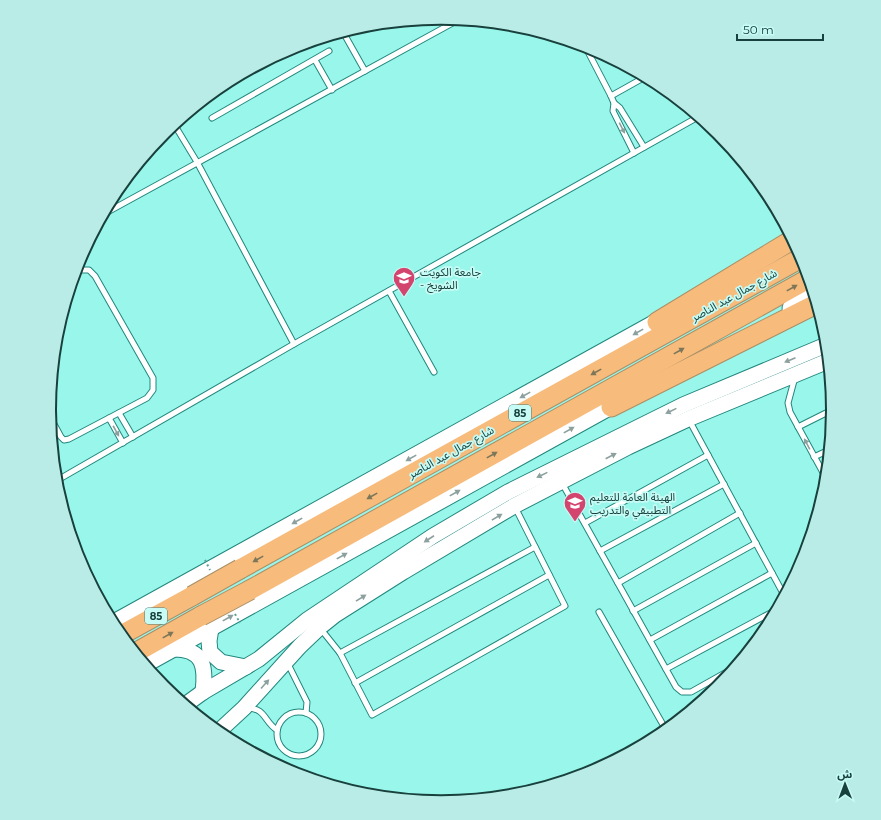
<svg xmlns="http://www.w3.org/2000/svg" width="881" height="820" font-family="Montserrat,'Noto Sans Arabic',sans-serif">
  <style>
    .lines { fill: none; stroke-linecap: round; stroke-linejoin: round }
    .lane-casing { stroke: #21877e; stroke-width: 7 }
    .secondary-casing { stroke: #21877e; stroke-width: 17 }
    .highway-casing { stroke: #a99066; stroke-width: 21 }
    .lane { stroke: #fff; stroke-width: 5 }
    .secondary { stroke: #fff; stroke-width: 15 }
    .highway { stroke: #f7bb7c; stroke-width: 19 }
    .highway-bridge-casing { stroke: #a99066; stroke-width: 21; stroke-linecap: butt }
    .path-bridge { stroke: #5a9d95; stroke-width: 2; stroke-dasharray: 2 3; stroke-linecap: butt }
    .highway-bridge { stroke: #f7bb7c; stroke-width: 19 }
    .oneway { fill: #8ca09e }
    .oneway2 { fill: #7c7759 }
    .labels { text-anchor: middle; stroke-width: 3.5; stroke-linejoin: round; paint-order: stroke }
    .shield { fill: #c7fbf5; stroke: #4c7874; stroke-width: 1 }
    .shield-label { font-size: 10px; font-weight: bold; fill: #18403c }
    .poi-label { font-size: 11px; fill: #18403c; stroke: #c7fbf5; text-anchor: start }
    .street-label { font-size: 11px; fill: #18403c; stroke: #c7fbf5 }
    .rim { fill: none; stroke: #18403c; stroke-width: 2 }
  </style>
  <rect width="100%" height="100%" fill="#99f6eb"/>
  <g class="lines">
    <g class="lane-casing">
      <g id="lane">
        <polyline points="343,32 365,71"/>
        <polyline points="585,46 611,96 614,103 613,111 634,153"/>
        <polyline points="315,60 332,90"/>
        <polyline points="611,96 645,77"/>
        <polyline points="614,103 620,108 644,147"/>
        <polyline points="212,118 329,51"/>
        <polyline points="174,124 197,162 294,344"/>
        <polyline points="102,215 458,20"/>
        <polyline points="389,291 434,372"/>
        <polyline points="795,377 788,403 790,412 826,478"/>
        <polyline points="119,413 133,437"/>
        <polyline points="49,415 61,437 64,440 69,439 147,398 153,390 153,378 95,276 89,270 80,270 74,273"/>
        <polyline points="109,418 123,443"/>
        <polyline points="689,420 784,595"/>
        <polyline points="798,427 832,410"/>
        <polyline points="814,457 829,450"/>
        <polyline points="56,481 294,344 698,117"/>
        <polyline points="562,483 676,687 682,692 691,692 732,669"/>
        <polyline points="585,523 708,455"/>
        <polyline points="600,551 724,484"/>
        <polyline points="618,583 740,513"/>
        <polyline points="633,611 756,543"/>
        <polyline points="599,612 666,730"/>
        <polyline points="320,628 340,653 372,715 565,606 515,507"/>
        <polyline points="650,640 772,573"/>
        <polyline points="340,653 535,547"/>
        <polyline points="288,664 307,702 306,713"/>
        <polyline points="666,669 776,610"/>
        <polyline points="355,683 549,575"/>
        <path d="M 247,708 C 266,708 264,722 277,730"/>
        <circle cx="299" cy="734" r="22"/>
      </g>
    </g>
    <g class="secondary-casing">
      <g id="secondary">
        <polyline points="790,308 813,294"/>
        <polyline points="112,623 666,316"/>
        <polyline points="211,628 209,641 210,652 221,662 246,667"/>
        <path d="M 174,649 C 204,649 206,667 203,692"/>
        <polyline points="145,665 620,402"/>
        <polyline points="185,705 203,692 259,659 307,620 433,536 508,492 683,405 826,345"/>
        <polyline points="218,732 244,708 300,646 320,627 335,615 403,572 514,506 628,447 688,419 828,361"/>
      </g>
    </g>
    <g class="highway-casing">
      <g id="highway">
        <polyline points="657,322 792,240"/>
        <polyline points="611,407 816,304"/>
        <polyline points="240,569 801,258"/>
        <polyline points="250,590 808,279"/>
        <polyline points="121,635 192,596"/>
        <polyline points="135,653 201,616"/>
      </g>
    </g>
    <use href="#lane" class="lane"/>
    <use href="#secondary" class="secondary"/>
    <use href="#highway" class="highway"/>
    <g class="highway-bridge-casing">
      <g id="highway-bridge">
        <polyline points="192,596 240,569"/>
        <polyline points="201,616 250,590"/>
      </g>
    </g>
    <g class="path-bridge">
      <polyline points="205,560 210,570"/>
      <polyline points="235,614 240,623"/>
    </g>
    <use href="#highway-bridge" class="highway-bridge"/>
  </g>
  <defs><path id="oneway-solid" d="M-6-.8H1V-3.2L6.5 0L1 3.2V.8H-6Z"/></defs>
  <g class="oneway">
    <use href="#oneway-solid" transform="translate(622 128) rotate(63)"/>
    <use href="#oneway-solid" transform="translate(638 332) rotate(151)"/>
    <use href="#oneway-solid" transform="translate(790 360) rotate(157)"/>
    <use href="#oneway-solid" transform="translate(525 395) rotate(151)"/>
    <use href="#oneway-solid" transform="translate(671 411) rotate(154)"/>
    <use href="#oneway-solid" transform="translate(569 430) rotate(-29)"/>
    <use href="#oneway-solid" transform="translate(116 431) rotate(61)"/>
    <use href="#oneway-solid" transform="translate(807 444) rotate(-118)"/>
    <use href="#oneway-solid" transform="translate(611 456) rotate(-27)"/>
    <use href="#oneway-solid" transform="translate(411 458) rotate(151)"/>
    <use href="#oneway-solid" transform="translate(542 475) rotate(154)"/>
    <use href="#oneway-solid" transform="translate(455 493) rotate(-29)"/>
    <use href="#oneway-solid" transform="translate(497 517) rotate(-31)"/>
    <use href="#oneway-solid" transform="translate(297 521) rotate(151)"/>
    <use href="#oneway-solid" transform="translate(429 539) rotate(147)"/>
    <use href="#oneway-solid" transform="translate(342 556) rotate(-29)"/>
    <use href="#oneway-solid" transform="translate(361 598) rotate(-32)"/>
    <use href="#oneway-solid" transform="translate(228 618) rotate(-29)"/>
    <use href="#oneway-solid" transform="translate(265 684) rotate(-48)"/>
  </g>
  <g class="oneway2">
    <use href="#oneway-solid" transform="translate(792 288) rotate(-29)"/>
    <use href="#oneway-solid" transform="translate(679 351) rotate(-29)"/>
    <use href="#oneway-solid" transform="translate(596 372) rotate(151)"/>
    <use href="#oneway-solid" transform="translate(492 455) rotate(-29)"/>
    <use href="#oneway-solid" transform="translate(372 496) rotate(151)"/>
    <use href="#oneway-solid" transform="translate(258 559) rotate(151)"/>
    <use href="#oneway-solid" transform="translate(168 635) rotate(-29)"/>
  </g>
  <defs>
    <g id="university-pin" transform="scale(1.15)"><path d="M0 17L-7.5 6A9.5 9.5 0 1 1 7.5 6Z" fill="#d3446e" stroke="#c7fbf5"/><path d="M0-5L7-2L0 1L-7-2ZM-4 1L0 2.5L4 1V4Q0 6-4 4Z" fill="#fff"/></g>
  </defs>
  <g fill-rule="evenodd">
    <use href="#university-pin" x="404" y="278"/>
    <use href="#university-pin" x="575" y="503"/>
  </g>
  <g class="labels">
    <g class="shield">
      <rect x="509" y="405" width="22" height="16" rx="3"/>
      <rect x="145" y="608" width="22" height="16" rx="3"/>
    </g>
    <g class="shield-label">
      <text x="520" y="417">85</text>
      <text x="156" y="620">85</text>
    </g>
    <g class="poi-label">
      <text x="420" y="276">جامعة الكويت<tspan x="420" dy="13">- الشويخ</tspan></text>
      <text x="590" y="501">الهيئة العامة للتعليم<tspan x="590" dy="13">التطبيقي والتدريب</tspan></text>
    </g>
    <g class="street-label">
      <text transform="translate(734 295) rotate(-29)" y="4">شارع جمال عبد الناصر</text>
      <text transform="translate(451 452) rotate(-29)" y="4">شارع جمال عبد الناصر</text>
    </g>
  </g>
  <path d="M0 0H881V820H0ZM56 410a385 385 0 1 1 770 0a385 385 0 1 1-770 0Z" fill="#b9ece6" fill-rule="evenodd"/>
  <path class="rim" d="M56 410a385 385 0 1 1 770 0a385 385 0 1 1-770 0Z"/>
  <g transform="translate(845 784) rotate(359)" stroke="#c7fbf5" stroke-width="3" paint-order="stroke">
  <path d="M0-3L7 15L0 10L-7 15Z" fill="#18403c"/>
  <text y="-6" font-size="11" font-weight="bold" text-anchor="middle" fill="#18403c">ش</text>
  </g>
  <path d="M737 34v6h86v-6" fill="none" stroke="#18403c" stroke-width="2"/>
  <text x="743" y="34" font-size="12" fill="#18403c" stroke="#c7fbf5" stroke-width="3" paint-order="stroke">50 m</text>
</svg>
